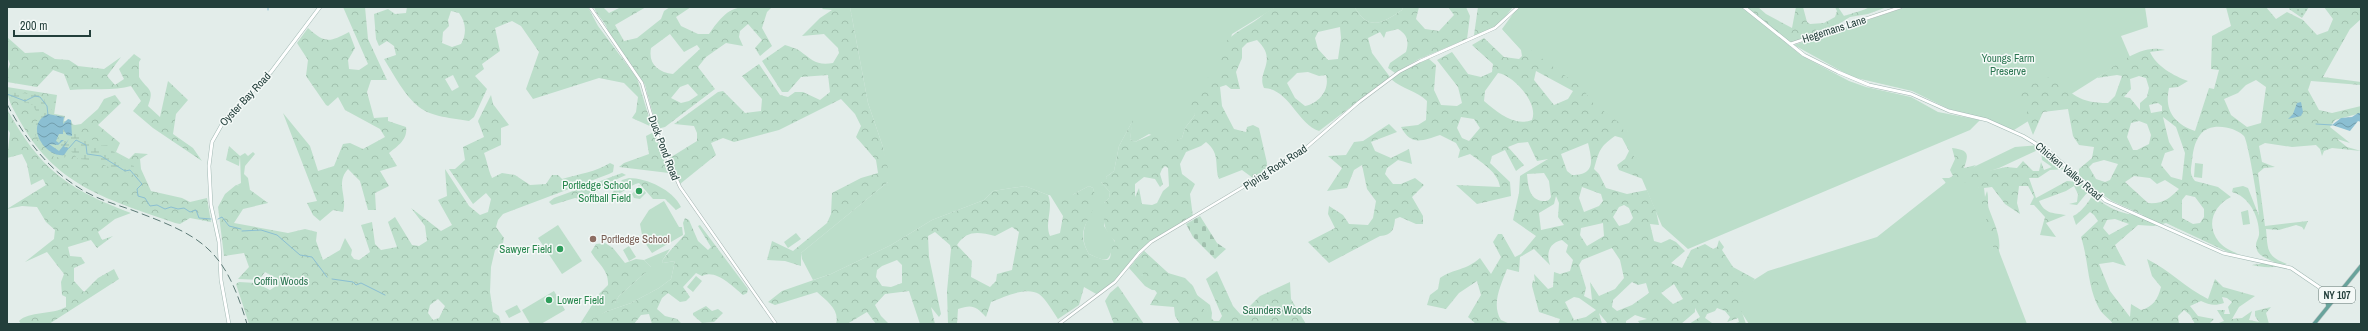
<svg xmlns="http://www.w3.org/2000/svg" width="2368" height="331" font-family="'Archivo Narrow',sans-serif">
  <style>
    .green { fill: #bcdeca }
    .forest { fill: url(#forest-crowns); fill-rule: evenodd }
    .wetland { fill: url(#wetland-marsh); fill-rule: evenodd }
    .cemetery { fill: url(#cemetery-stones) }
    .garden { fill: url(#garden-dots) }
    .water { fill: url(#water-waves) }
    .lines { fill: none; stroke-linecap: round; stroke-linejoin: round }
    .stream { stroke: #8bbfd2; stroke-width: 1 }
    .tertiary-casing { stroke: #a6b5b2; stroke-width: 3.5 }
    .secondary-casing { stroke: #a2b9b4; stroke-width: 4 }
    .primary-casing { stroke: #c1c9c8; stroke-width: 4.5 }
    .tertiary { stroke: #fff; stroke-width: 2.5 }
    .secondary { stroke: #fff; stroke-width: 3 }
    .primary { stroke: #68a39b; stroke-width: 3.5 }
    .rail { stroke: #5d7a76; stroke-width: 1; stroke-dasharray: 8 4; stroke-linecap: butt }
    .leisure-dot { fill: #2e9e5b; stroke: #f4f9f7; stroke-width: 1.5 }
    .education-dot { fill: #8d6e63; stroke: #f4f9f7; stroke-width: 1.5 }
    .labels { text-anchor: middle; stroke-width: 3; stroke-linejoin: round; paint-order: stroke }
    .shield { fill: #f4f9f7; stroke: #627773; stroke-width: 1 }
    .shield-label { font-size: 10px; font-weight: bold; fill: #233f3b }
    .street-label { font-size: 11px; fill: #233f3b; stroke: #f4f9f7 }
    .park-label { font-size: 11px; fill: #2c7652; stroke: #f4f9f7 }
    .leisure-label { font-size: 11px; fill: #27864d; stroke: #f4f9f7; text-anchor: end }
    .education-label { font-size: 11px; fill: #785e54; stroke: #f4f9f7; text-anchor: start }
  </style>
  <defs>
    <pattern id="forest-crowns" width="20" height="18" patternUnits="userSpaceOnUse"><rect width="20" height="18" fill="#bcdeca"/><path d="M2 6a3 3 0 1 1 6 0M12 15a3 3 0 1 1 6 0" fill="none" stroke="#a1c0ae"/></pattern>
    <pattern id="wetland-marsh" width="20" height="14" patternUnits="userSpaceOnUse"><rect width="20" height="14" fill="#bcdeca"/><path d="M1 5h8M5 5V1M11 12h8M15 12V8" fill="none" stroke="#a1c0ae"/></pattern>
    <pattern id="cemetery-stones" width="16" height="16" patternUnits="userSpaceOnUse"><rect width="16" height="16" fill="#bcdeca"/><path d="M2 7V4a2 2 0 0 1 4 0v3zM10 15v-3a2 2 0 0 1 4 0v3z" fill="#a1c0ae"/></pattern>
    <pattern id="garden-dots" width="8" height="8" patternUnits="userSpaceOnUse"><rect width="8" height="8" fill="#bcdeca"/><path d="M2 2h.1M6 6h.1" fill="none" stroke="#a1c0ae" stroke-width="1.8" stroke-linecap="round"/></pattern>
    <pattern id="water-waves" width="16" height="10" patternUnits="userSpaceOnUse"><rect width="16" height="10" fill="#8bbfd2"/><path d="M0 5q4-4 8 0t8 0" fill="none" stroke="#719dac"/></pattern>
  </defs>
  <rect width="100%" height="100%" fill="#e3edea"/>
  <g class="green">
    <path d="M 850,7 L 1276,7 L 1232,34 L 1221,77 L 1194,109 L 1195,115 L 1185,128 L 1182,138 C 1179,139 1176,142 1173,143 C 1167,145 1156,136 1149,134 L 1135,142 L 1130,139 L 1132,122 L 1119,146 L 1114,171 L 1106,177 L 1108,182 L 1101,182 L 1110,192 L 1109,198 L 1104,203 L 1104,226 L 1115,242 C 1107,261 1111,264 1089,254 C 1072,226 1100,213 1093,188 L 1089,186 L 1072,195 L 1063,196 L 1048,195 L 1025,186 L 993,191 L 984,200 L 932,220 L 891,245 L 831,274 L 813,280 L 802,259 L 801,253 L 888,182 L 883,147 L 868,103 Z"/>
    <path d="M 1354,7 L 1403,7 L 1402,10 C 1391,17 1377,29 1364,19 C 1360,16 1358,11 1354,7 Z"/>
    <polygon points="1518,7 1742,7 1802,56 1849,81 1866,87 1911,97 1938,112 1980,120 1970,130 1688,249 1662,226 1620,127 1591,105 1578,89 1530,59 1502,29"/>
    <polygon points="1906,7 2145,7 2148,27 2121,36 2130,57 2014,130 1984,118 1949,109 1912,91 1852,77 1794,45"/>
    <polygon points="2039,145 2042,148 1999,168 1975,176 2000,254 2027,324 1749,324 1730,295 1768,271 1877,237 1953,177 2015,147"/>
    <polygon points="253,152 255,154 245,166 244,174 248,178 250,190 237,185 241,183 240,156 245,153 248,156"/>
    <polygon points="2195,163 2203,164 2202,178 2194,177"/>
    <polygon points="639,185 646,193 640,199 634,198 632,194"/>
    <polygon points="664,201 679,227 682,227 683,235 652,253 643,240 640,224 649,210"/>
    <polygon points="2248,210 2250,224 2243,225 2241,212"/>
    <polygon points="558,225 582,261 562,274 538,238"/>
    <polygon points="796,233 801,239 788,248 784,242"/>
    <polygon points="629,246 636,257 629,261 623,250"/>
    <polygon points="670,249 662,261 663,263 675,261 671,279 659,288 631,303 605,312 594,320 580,324 599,294 615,303 619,296 645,273 651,273 651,267 644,260"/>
    <polygon points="1144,251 1168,273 1210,305 1212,313 1211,323 1171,291 1152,290 1145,286 1129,268"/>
    <polygon points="696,276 702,281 693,292 687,287"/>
    <polygon points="554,291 565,310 541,324 530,324 522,310"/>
    <polygon points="517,305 521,312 509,318 505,311"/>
  </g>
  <g class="forest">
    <path d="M 343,7 L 365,7 L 368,39 L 387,80 L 371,80 L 367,92 L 374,118 L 388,117 L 388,121 L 406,127 C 408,139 398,146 389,153 L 397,166 L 380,171 L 389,186 L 375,193 L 376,210 L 368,210 L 360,181 L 348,169 C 335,183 348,197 343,212 L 333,210 L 320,221 L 313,215 L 307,203 L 317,201 L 283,113 L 310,146 L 318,171 L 334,166 L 343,144 L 350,143 L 363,149 L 385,137 L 380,129 L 345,110 L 338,97 L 328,106 L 326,105 L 306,76 L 308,60 L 297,43 L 308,28 C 325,44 330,42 349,32 L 355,48 L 348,60 L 349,69 L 359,70 L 368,64 Z"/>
    <path d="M 407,7 L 588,7 L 598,26 L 637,78 L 652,127 L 632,118 L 636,112 L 638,97 L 624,83 L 599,78 L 533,99 L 526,89 L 539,52 L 521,26 L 512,21 L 495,28 L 500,51 L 482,64 L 484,69 L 475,76 L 487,89 L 474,117 L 469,121 C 453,118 431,117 419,107 C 404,95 394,75 384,59 L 396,55 L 394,46 L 387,41 L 379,46 L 376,39 L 374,14 L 388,9 L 395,14 L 406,13 ZM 451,11 L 459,13 C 466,22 467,34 461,44 L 452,47 L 442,43 L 443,32 L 449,26 L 448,20 ZM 453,75 L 459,87 L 452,91 L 445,79 Z"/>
    <path d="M 594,7 L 603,7 L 609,13 L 621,7 L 646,7 L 615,25 L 624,41 L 637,38 L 661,19 L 664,11 L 670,7 L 691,7 L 676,17 L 681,26 L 698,34 L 709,34 C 731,2 737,7 772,7 L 767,12 L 762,28 L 772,46 L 760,56 L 755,48 L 762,40 L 748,24 L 740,31 L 739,37 L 743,46 L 726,43 L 706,57 L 698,67 L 715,89 L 665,127 L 657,129 L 645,85 L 608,31 C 605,20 597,17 594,7 ZM 670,34 L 684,52 L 697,45 L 700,49 L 673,74 C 658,72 648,64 651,48 ZM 688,84 L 698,95 L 689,101 L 681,103 L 671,98 L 680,87 Z"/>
    <path d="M 824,7 L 850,7 L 868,103 L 883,147 L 890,178 L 888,182 L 801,253 L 801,266 L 785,261 L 767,260 L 772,241 L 793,251 L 827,223 L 831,214 L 832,193 L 861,178 L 878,173 L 876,160 L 856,137 L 861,126 L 855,114 L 841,99 L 779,130 L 734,142 L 723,138 L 711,143 L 716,155 L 680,184 L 668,159 L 697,141 L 697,133 L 694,126 L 674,124 L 718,92 L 723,91 L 745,113 L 761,111 L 762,99 L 742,76 L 759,64 L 780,95 L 788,97 L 795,92 L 803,92 L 820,100 L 830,92 L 828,75 L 801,77 L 788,92 L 782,92 L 762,61 L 785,45 C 790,47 796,48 800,51 C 812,60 817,66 833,63 L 839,53 L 838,48 L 824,34 L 802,36 L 820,18 L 832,10 L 822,9 Z"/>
    <path d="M 1276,7 L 1354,7 C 1358,11 1360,16 1364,19 C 1377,29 1391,17 1402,10 L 1403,7 L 1419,7 L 1416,19 L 1425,29 L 1439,31 L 1454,15 L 1448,7 L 1466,7 L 1470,16 L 1467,39 L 1419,59 L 1395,73 L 1388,68 L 1390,63 L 1406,52 C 1409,42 1408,35 1398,29 L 1386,32 L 1384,38 L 1380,32 L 1368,38 L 1372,53 L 1390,77 L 1319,131 C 1297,123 1289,89 1264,88 C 1256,72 1279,61 1257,40 L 1247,43 L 1242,48 L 1242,58 L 1236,72 L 1240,89 L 1231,89 L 1226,85 L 1220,87 L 1222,106 L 1234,129 L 1246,132 L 1247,127 L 1253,125 L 1259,128 L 1267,163 L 1266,171 L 1257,181 L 1242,170 L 1219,179 C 1214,166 1221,154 1206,142 L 1201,146 L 1186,152 L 1180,164 L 1182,174 L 1195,184 L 1190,194 L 1193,217 L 1147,245 L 1115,281 L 1098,295 L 1084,287 L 1079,305 L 1058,319 C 1053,312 1046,299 1039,294 C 1026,286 1004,297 991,302 L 986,317 C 976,306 972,304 958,309 L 957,324 L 948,324 L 947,291 L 951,249 L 950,245 L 935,232 L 928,236 L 929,257 L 941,314 L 939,317 L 931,307 L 935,324 L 920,324 L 909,291 L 885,294 L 875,305 L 881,316 L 889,324 L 876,324 L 867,312 L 847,324 L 836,324 C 840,310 827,301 817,292 L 775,305 L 768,302 L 782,291 L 831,274 L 891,245 L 932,220 L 984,200 L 993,191 L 1025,186 L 1048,195 C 1054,209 1044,222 1050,236 L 1060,233 L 1063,216 L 1050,195 L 1072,195 L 1089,186 L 1093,188 C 1094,193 1097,198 1095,203 C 1089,224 1075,230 1089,254 C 1120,268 1105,255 1115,241 C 1109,237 1103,226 1104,218 L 1101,213 L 1104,203 L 1109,198 L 1110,192 L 1101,182 L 1107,182 L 1106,177 L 1114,171 L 1119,146 L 1133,120 L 1130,139 L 1135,142 L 1153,134 C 1170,143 1163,145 1182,138 L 1185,128 L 1195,115 L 1189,102 L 1207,78 L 1221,77 C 1217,40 1227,39 1255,21 C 1262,16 1267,11 1276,7 ZM 1340,27 L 1341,38 L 1338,59 L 1328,60 L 1318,49 L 1315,38 L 1318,32 ZM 1308,72 L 1319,76 L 1326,75 C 1330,89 1320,103 1305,106 L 1295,98 L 1287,83 L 1297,73 ZM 1165,166 L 1168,168 L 1169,186 L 1163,191 L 1157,203 L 1152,205 L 1142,204 L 1139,188 L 1135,197 L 1135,184 L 1144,177 L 1155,179 L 1160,187 L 1163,184 L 1160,174 L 1162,169 ZM 1012,227 L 1019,232 L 1012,270 L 997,274 L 996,281 L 990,287 L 971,277 L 972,261 L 957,245 C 967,230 978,232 995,236 ZM 897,260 L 902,265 L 902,283 L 891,287 L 882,286 L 876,277 L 877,270 L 882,266 Z"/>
    <polygon points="1478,7 1513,7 1498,26 1478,36 1474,35"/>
    <path d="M 1745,7 L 1758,7 L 1766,14 L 1792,28 L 1796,7 L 1803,7 L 1807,22 L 1810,24 L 1824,23 L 1835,17 L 1837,11 L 1835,7 L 1838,7 L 1844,16 C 1849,14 1866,10 1869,7 L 1887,7 L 1868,14 L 1850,17 L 1827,31 L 1790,43 Z"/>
    <path d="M 2226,7 L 2266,7 L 2276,19 L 2287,12 L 2303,20 L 2317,35 L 2328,31 L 2333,19 L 2324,7 L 2361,7 L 2361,19 L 2350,29 L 2323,77 L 2361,82 L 2361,85 L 2311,81 L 2308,90 L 2319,110 L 2332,113 L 2361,106 L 2361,113 L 2335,120 L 2330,127 L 2350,143 L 2337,139 L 2347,147 L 2361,151 L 2332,148 L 2324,151 L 2322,156 L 2320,149 L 2316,145 L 2292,147 L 2265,143 L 2259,146 L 2262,162 L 2275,167 L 2264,168 L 2258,173 L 2265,226 L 2308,221 L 2304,230 L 2302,227 L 2296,225 L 2279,230 L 2266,229 C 2268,250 2266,256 2287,264 C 2275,268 2265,268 2252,265 L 2274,262 C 2268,259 2259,256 2257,250 C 2254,244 2258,240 2259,235 C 2260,218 2249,196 2232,192 L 2233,188 L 2243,186 L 2248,188 L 2259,216 C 2259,206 2248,141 2244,136 C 2234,126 2209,122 2200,135 C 2194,143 2193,152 2192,161 C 2191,169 2189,174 2195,181 L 2218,187 L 2231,197 C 2214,205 2205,225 2219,242 C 2224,248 2232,251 2238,254 L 2230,253 L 2166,223 L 2154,226 L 2138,225 L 2115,245 L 2126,266 L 2113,262 L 2099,264 L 2110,291 L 2130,317 L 2131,304 L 2141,310 C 2153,307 2158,299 2161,287 L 2152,276 L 2147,259 C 2169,270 2186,288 2208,299 L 2215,279 L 2223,287 L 2255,296 L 2239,307 L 2232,319 L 2242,318 L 2252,311 L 2249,320 L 2259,322 L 2255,316 L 2255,311 L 2271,307 L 2266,313 L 2269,324 L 2216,324 L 2224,321 L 2217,310 L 2225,310 L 2224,314 L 2230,314 L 2228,307 L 2232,302 L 2227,298 L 2222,297 L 2224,303 C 2215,306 2209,305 2201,301 L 2190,306 L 2198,316 L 2214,319 L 2209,324 L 2195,324 L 2190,315 L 2184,310 L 2178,316 L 2179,324 L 2113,324 C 2110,319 2103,315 2100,310 C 2087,288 2089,261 2081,237 L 2098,221 L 2094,215 L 2090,212 L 2076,225 L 2073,216 C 2081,213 2092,199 2094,190 L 2086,194 L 2077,205 L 2069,204 L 2077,202 L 2078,194 L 2074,186 L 2066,191 L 2039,201 C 2045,214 2053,213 2066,215 L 2046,223 L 2056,237 L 2040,235 L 2045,217 L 2034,205 L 2030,205 L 2034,197 L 2028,186 L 2019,186 L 2017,203 L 2020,214 L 2005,204 L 1992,187 L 1984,188 L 1985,197 L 1987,191 C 1989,197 1987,204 1989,209 C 1994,223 2005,244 1996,258 L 1978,187 L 1970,182 L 1946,183 L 1942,178 L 1949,178 L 1953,176 L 1950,170 L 1955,159 L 1952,148 C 1969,150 1969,154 1964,168 L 1976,165 L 1964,176 L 2006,167 L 2017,168 L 2023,161 L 2033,171 L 2039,171 L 2041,162 L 2044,170 L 2052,167 L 2042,160 L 2041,151 L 2060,167 L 2066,169 L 2050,170 L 2038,178 L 2029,178 L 2036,198 L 2067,181 L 2079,182 L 2083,186 L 2079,175 L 2079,169 L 2092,158 L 2094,147 L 2079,145 L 2073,136 L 2068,109 L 2043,112 L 2033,135 L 2026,117 L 2029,101 L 2012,93 L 2054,75 C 2071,95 2080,103 2108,103 L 2115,96 L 2122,76 L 2117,75 L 2097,78 C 2115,66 2141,43 2165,50 L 2150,52 C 2156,66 2174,76 2188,81 L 2178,87 L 2169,88 C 2164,110 2174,124 2195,131 L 2209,88 L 2214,89 L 2219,70 L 2211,69 L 2212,36 L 2231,26 ZM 2139,76 L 2146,78 L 2149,88 L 2147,97 L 2140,103 L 2140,110 L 2130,98 L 2124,97 L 2131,89 L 2130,79 ZM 2256,80 L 2266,87 L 2261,123 L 2247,127 L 2231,115 L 2224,99 L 2238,93 L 2246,85 ZM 2158,103 L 2162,106 L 2162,111 L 2151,113 L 2149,105 ZM 2163,117 L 2176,127 L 2185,153 L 2182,180 L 2171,177 L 2161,165 L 2165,153 L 2174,150 L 2169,142 ZM 2139,121 L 2147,124 L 2151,135 L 2149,144 L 2137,150 L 2133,150 L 2127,137 L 2131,123 ZM 2104,160 L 2118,164 L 2110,180 L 2105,182 L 2096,179 L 2089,167 L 2093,163 ZM 2134,176 L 2150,178 L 2157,184 L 2165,180 L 2179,189 C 2169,199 2163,204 2148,203 L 2125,182 ZM 2100,193 L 2112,201 L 2143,215 C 2124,216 2108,208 2095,197 ZM 2186,195 L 2195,197 L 2204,209 L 2204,217 L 2200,223 L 2193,224 L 2182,218 L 2182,200 ZM 2115,219 L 2129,224 L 2109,235 L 2103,228 L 2107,220 Z"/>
    <path d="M 1502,29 L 1582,88 L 1594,104 L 1621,124 L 1643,179 L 1619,170 L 1617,165 L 1625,159 L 1629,151 L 1622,138 L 1615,136 C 1599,147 1599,152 1594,169 L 1599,174 L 1606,188 L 1627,194 L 1647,190 L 1656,211 L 1659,225 L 1650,224 L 1654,241 L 1661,243 L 1670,239 L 1676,242 L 1685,251 L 1671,263 L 1682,268 L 1691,250 L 1705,244 L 1713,249 L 1717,247 L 1719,240 L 1724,247 L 1722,250 L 1733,267 L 1755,279 C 1731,300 1738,297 1746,324 L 1733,324 L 1739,322 L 1738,318 L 1727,322 L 1730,317 L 1725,311 L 1717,308 L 1715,311 L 1707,314 L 1705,318 L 1712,323 L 1718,324 L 1689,324 L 1700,317 L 1695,308 L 1695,312 L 1681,324 L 1640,324 L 1638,321 L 1647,319 L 1635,315 L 1626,321 L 1626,324 L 1608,324 L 1599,313 L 1602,324 L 1558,324 L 1560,319 L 1539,312 L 1532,286 L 1533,280 L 1535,282 L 1534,274 L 1548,289 L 1553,287 L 1554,272 L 1560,274 L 1570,271 L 1573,260 L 1566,252 L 1568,245 L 1562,240 C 1549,243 1546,253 1550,265 L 1534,249 L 1520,257 L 1519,272 L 1507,269 C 1501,285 1491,304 1501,320 L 1510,324 L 1476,324 L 1468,317 L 1481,295 L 1477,281 L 1459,293 L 1446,309 L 1427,305 L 1430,295 L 1438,289 L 1440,278 C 1455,268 1465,271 1480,258 L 1491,274 L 1501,257 L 1493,242 L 1498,234 L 1502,234 L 1515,257 L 1521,254 L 1536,236 L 1513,220 L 1519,193 L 1520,176 L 1548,159 L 1537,161 L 1528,142 L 1518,143 L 1508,147 L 1524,165 L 1516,171 L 1505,150 L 1492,156 L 1490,163 L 1510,182 L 1511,196 L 1477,204 L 1456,185 L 1500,187 C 1498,172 1481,162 1470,154 L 1458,158 L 1460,150 L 1456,143 L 1440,135 C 1422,141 1411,146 1401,127 L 1418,125 L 1426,120 L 1427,101 C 1417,91 1402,89 1391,79 L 1409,67 L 1429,59 L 1436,65 L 1434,90 L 1441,105 L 1457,106 L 1462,103 L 1458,87 L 1437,60 L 1452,52 L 1468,74 L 1481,77 L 1492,72 L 1493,64 L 1472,45 L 1484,38 L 1504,57 L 1519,59 L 1522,56 L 1521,50 ZM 1536,71 L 1573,91 L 1568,99 L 1554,105 L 1534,80 ZM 1498,73 C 1513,75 1539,103 1532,120 C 1514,127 1497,112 1484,101 L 1485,91 ZM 1461,117 L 1474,119 L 1480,128 L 1469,141 L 1462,138 L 1457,128 ZM 1588,143 C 1592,160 1596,175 1572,175 L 1567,171 L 1561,154 ZM 1544,173 L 1549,181 L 1551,197 C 1549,201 1547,201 1543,201 C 1529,200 1528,185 1527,174 ZM 1582,187 L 1601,194 L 1603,201 L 1599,206 L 1584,212 L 1579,198 ZM 1556,196 L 1559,203 L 1558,217 L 1564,225 L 1541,230 L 1539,213 L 1554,204 ZM 1624,205 L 1629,208 L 1633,218 L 1629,223 L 1619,226 L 1613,217 L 1619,207 ZM 1603,223 L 1604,236 L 1587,246 L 1580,235 L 1581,228 ZM 1612,248 L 1620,260 L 1624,278 L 1615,289 L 1599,296 L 1590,282 L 1592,300 L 1584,296 L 1586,288 L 1579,265 L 1582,260 ZM 1632,282 L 1638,285 L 1646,283 L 1649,293 L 1632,305 L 1617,311 L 1612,307 L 1613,300 ZM 1674,284 L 1683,299 L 1673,304 L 1661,293 ZM 1574,297 L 1579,298 L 1596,310 L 1586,317 L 1574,320 L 1565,302 Z"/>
    <path d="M 7,37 L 25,53 L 43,52 L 55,59 L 69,60 L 78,66 L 104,69 L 121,57 L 107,76 L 115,85 L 124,79 L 119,69 L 134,54 L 141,59 L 139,62 L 139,77 C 148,91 155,88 148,106 L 160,117 L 168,81 L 188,100 L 176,114 L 173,134 L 193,148 L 202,161 L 153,128 L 133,111 L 141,101 L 131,86 C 115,91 89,88 70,90 L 64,74 L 53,70 L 37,87 L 7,82 L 7,72 L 10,64 L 7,56 Z"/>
    <path d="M 7,87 L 57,95 L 54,115 L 43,116 L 75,125 L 81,124 L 98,109 L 104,99 L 115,95 L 121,103 L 98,125 L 120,143 L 116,152 L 129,159 L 135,153 L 148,154 L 140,159 L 141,169 L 151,191 L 182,198 L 190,202 L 207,198 L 211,222 L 190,218 L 180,224 L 175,223 C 110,200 57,187 21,123 C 14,110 7,101 7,87 Z"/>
    <path d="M 491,95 L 493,104 L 509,125 L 501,128 L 501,145 L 484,153 C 487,161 488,169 492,178 L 502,173 L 515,175 L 530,185 L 546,184 L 552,175 L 558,175 L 562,179 C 579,174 596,172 610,163 L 614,165 L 613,172 L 609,174 L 503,214 L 498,220 L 496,227 L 504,238 L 503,243 L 495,250 L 491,267 L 490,292 L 493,312 L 499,316 L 501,324 L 249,324 L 236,284 L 239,282 L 256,283 L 270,290 L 276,286 L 276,278 L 265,272 L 259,280 L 238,279 L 249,267 L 244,253 L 224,256 L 218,207 L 225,194 L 236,185 L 246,187 L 268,203 L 243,209 L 234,223 L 288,233 L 305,229 L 317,232 L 316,241 L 323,260 L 340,250 L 345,238 L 352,250 L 351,255 L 354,259 L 359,260 L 370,252 L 361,225 L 372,222 L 375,244 L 381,250 L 397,247 L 388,222 L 395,217 L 412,245 L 419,246 L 427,241 L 425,226 L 411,208 L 441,231 L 452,225 L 438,200 L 447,196 L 445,169 L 469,206 L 480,215 L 488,212 L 491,199 L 486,193 L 473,204 L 449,169 L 455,169 L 465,160 L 463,147 L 484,137 L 478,121 ZM 438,299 L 445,306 L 439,318 L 433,320 L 428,313 L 430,305 Z"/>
    <path d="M 7,109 C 40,169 67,189 131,213 L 115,219 L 98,232 L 102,240 L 113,236 L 97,248 L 91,240 L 68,247 L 70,256 L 81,257 L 85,263 L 74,268 L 74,281 L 84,292 L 98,278 L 114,269 L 119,279 L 49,324 L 21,324 L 19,321 C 29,311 52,315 66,307 L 66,297 L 62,295 L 61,282 L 64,274 L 47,252 L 25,262 L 54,239 L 55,230 L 46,222 L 37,207 L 22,206 L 7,209 L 46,185 L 43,179 L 31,185 L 27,164 L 22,154 L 7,158 L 10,133 L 7,128 Z"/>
    <path d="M 1389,124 L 1397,132 L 1371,142 L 1375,151 L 1391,158 L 1409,149 L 1412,164 L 1398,160 L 1387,168 L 1385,174 L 1393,184 L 1401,184 L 1415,178 L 1424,185 L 1412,197 L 1423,216 L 1423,224 L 1416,224 L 1400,217 L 1395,219 C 1394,230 1392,235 1380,236 L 1329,263 L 1308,242 L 1335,228 L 1328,214 L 1329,206 L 1343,215 L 1349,224 L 1368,225 L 1373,218 L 1376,201 L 1367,189 L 1362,165 L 1354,170 L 1347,188 L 1327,191 L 1342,168 L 1328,156 L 1346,155 L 1354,142 L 1363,141 Z"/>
    <polygon points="654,132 669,173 619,167 624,163 649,154 646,136"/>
    <polygon points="229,146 240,156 239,166 226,160"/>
    <polygon points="622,173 626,175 606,184 586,200 575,198 552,205 549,202 554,198"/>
    <path d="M 629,178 C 647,178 673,190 681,207 L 676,210 L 665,199 L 653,199 L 639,183 C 629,185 625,193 614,195 L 612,193 L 622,180 Z"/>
    <path d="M 685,218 L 689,220 L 698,241 L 708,250 L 711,247 L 698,226 L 700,225 L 748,289 L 747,293 L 743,295 C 732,286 716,269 702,276 L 696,273 L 683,287 L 690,297 L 686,301 L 680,302 L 668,293 L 662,298 L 657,309 L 665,316 L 677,319 L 682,324 L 652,324 L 649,314 L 641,315 L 634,324 L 583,324 L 605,312 L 631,303 L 659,288 L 671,279 L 675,261 L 663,263 L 662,261 C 669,251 678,243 685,234 L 683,223 Z"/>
    <path d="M 605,243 L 613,248 L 625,263 L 636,259 L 644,260 L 651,267 L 651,273 L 645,273 L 619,296 L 615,303 L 603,307 L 604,296 L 599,294 L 608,285 C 609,270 598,264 591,252 L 596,244 Z"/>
    <polygon points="1144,251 1168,273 1185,278 1193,286 1205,312 1214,321 1219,321 1222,316 1206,279 1217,271 1233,306 1241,315 1260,296 1290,282 1291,299 1306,324 1180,324 1175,316 1174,307 1150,305 1157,293 1134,262"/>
    <polygon points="1118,286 1144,324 1114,324 1105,301 1110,293"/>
    <polygon points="706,306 712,311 718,309 723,313 714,322 702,323 693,315 693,313"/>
  </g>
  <path class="wetland" d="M 7,91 C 20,96 33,90 44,98 L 47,108 L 52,100 L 55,100 L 50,113 L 65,116 L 64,121 L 71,120 L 76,135 L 84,132 L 84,138 L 93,140 L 95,146 L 107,145 C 112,152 118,153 123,162 L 134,166 L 134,176 C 128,169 121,173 114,170 C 99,162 95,160 78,159 L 71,151 L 64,158 L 54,157 L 36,138 L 34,130 L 39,116 L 32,104 L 10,99 ZM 48,114 L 64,117 L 63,124 L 73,126 L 72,136 L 63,129 L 56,141 L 59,143 L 64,140 L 60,144 L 52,146 L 49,144 L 55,151 L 59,151 L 68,140 L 64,147 L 69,147 L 66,154 L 56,154 L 37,137 C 36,128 40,118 48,114 Z"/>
  <polygon class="cemetery" points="1200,216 1217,243 1226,249 1215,259 1193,237 1186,224"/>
  <polygon class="garden" points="2290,7 2309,7 2302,18 2289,9"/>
  <g class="water">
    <polygon points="2301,102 2303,112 2301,116 2288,119 2293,114 2297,103"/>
    <polygon points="2358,113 2361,113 2361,122 2358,121 2350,131 2332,125 2341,118 2352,117"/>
    <path d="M 48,114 L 64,117 L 63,124 L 68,119 L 71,120 L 72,136 L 67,135 L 63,129 L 63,134 L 59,134 L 56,141 L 59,143 L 61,140 L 64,140 L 58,145 L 49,144 L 59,151 L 69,139 L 64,147 L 69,148 L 64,155 C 46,158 23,125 48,114 Z"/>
  </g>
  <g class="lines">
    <g class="stream">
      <polyline points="268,7 268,10"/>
      <polyline points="7,94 25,101 35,96 40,97 47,106 48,115"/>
      <polyline points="2316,124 2332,125"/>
      <polyline points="69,148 76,140 86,145 87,154 101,156 125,171 130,170 142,184 137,189 138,196 145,198 150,206 157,205 165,209 171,207 178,209 184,208 190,212 196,210 199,218 211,219"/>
      <polyline points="218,219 222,217 229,226 241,229"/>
      <polyline points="242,231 261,230 277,235 300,255 312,257 327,277"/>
      <polyline points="332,279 353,282 356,285 361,283 385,295"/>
    </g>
    <g class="tertiary-casing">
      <g id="tertiary">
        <polyline points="590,7 642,83 656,132 680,187 776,324"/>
        <polyline points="1790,44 1901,7"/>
        <polyline points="1059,324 1115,282 1139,253 1151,242 1300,153 1359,102 1399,72 1420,61 1495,28 1518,7"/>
      </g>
    </g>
    <g class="secondary-casing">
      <g id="secondary">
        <polyline points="1744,7 1804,55 1838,72 1869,85 1911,94 1949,111 1987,120 2023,136 2048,151 2106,201 2223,253 2291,268 2335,298"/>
        <polyline points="229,324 221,280 219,242 211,205 209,166 212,142 225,119 271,72 320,7"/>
      </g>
    </g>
    <g class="primary-casing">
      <g id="primary">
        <polyline points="2325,291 2328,306"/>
        <polyline points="2314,324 2361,266"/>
      </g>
    </g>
    <use href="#tertiary" class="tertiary"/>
    <use href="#secondary" class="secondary"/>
    <use href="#primary" class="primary"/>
    <path class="rail" d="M 7,104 C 26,140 48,170 84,191 C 98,199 114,204 129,209 C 201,236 224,246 247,324"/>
  </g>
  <g class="leisure-dot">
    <circle cx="639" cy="191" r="4"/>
    <circle cx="560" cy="249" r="4"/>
    <circle cx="549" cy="300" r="4"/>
  </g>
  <circle class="education-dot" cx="593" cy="239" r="4"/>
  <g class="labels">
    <rect class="shield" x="2319" y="287" width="36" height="16" rx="3"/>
    <g class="shield-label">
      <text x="2337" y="299">NY 107</text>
    </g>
    <g class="street-label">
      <text transform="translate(1834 29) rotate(-18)" y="4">Hegemans Lane</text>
      <text transform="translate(245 99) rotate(-47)" y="4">Oyster Bay Road</text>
      <text transform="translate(664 148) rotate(69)" y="4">Duck Pond Road</text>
      <text transform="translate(1275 167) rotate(-33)" y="4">Piping Rock Road</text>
      <text transform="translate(2069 171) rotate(40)" y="4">Chicken Valley Road</text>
    </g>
    <g class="park-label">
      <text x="2008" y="62">Youngs Farm<tspan x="2008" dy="13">Preserve</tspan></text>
      <text x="281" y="285">Coffin Woods</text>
      <text x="1277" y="314">Saunders Woods</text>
    </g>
    <g class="leisure-label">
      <text x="631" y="189">Portledge School<tspan x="631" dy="13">Softball Field</tspan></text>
      <text x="552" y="253">Sawyer Field</text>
      <text x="557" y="304" text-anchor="start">Lower Field</text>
    </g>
    <g class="education-label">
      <text x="601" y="243">Portledge School</text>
    </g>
  </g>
  <rect width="2368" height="331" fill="none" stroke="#233f3b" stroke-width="16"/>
  <path d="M14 30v6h76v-6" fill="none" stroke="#233f3b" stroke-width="2"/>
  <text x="20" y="30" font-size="12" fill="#233f3b" stroke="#f4f9f7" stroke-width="3" paint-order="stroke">200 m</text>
</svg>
